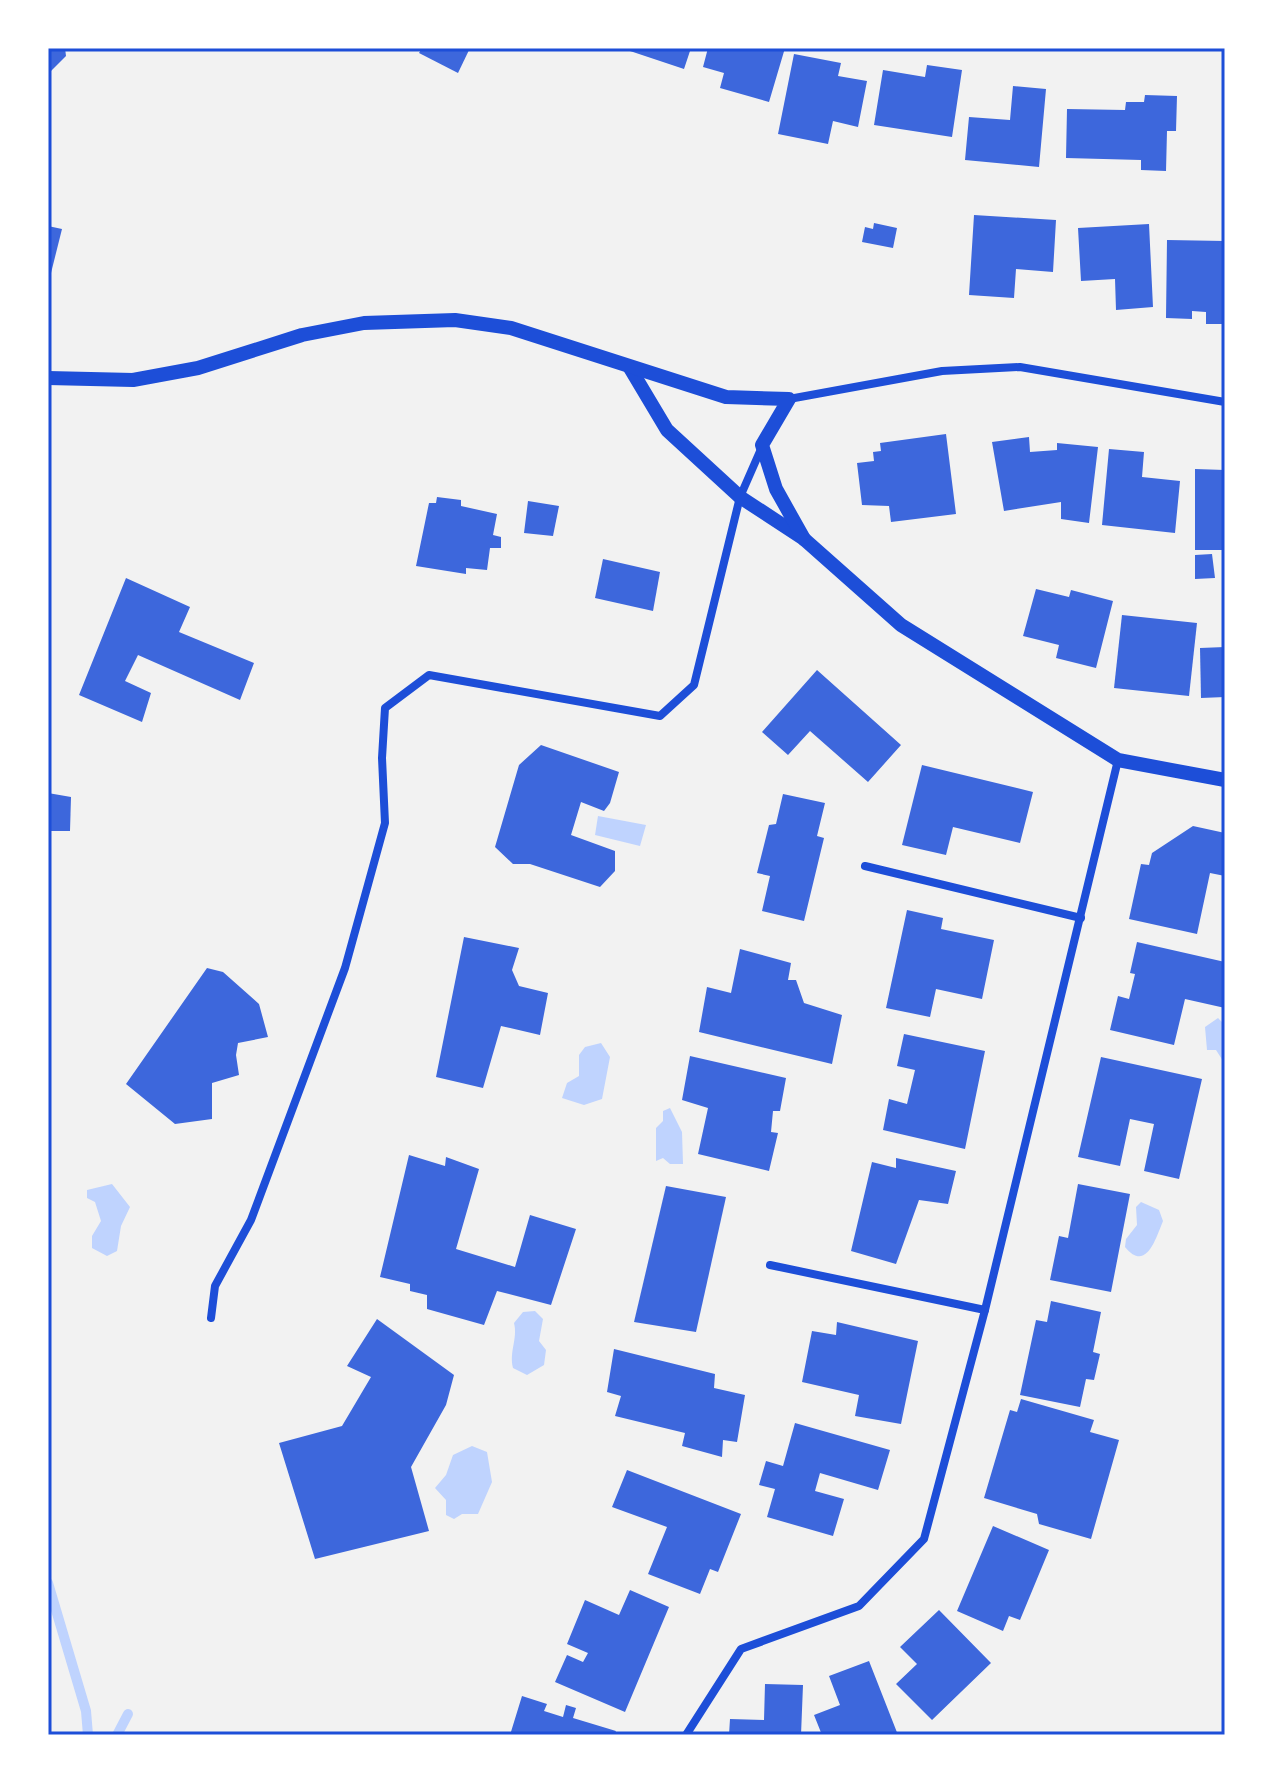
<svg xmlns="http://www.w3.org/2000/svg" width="1273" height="1783" font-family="'Exo 2',sans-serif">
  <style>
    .water { fill: #bfd3fe }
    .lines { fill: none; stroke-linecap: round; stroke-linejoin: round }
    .stream { stroke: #bfd3fe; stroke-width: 10 }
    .building { fill: #3d67dc }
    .minor { stroke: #1d4ed8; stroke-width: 8 }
    .tertiary { stroke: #1d4ed8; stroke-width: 14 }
    .neatline { fill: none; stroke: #1d4ed8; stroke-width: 3 }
  </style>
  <rect width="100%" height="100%" fill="#f2f2f2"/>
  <g class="water">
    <polygon points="598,816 646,825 640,846 595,835"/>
    <polygon points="1218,1018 1225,1025 1225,1064 1216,1050 1207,1050 1205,1027"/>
    <polygon points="601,1043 610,1057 602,1099 584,1105 562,1098 567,1083 579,1076 579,1055 585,1047"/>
    <polygon points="670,1108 682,1132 683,1164 670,1164 663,1158 656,1161 656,1128 663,1121 663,1111"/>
    <polygon points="112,1184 130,1207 121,1226 117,1251 107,1256 92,1248 92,1236 101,1221 95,1202 87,1198 87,1190"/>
    <path d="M 1141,1202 L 1159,1210 L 1163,1221 C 1156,1238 1146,1273 1125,1247 L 1126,1239 L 1137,1225 L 1136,1207 Z"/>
    <path d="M 535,1311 L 543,1319 L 539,1341 L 546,1350 L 544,1365 L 527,1375 L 513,1368 C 509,1351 518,1339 514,1323 L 523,1312 Z"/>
    <polygon points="472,1446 487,1452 492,1482 478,1514 462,1514 454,1519 446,1515 446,1500 435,1488 446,1475 453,1455"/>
  </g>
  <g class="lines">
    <g class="stream">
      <polyline points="48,1583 86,1711 88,1735"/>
      <polyline points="117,1735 128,1714"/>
    </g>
  </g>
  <g class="building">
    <polygon points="48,48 65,48 66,56 48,74"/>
    <polygon points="422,48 470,48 458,73 419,53"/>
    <polygon points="621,48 691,48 684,69"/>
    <polygon points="708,48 785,48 769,102 720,88 724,73 703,67"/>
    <polygon points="794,54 841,63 838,76 867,81 858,127 833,121 828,144 778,134"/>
    <polygon points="927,65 962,70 952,137 874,125 883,70 925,77"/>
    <polygon points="1013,86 1046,89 1039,167 965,160 969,117 1010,120"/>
    <polygon points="1145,95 1177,96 1176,131 1167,131 1166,171 1141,170 1141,160 1066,158 1067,109 1125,110 1126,102 1144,102"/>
    <polygon points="974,215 1056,220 1053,272 1016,269 1014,298 969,295"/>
    <polygon points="874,223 897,228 893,248 862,242 865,227 873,229"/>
    <polygon points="1149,224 1153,307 1116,310 1115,279 1081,281 1078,228"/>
    <polygon points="48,226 62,229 49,281 48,281"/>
    <polygon points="1167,240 1225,241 1225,324 1206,324 1206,312 1192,311 1192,319 1166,318"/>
    <polygon points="946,434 956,514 891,522 889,506 862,505 857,463 874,461 873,452 881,451 880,443"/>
    <polygon points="1029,437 1030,452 1057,450 1057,443 1098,447 1089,523 1061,519 1061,502 1004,511 992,442"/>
    <polygon points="1109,449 1144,452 1142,477 1180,481 1175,533 1102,525"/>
    <polygon points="1195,469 1225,470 1225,550 1195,550"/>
    <polygon points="437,497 461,500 461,506 497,514 493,535 501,537 501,548 490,548 487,570 466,568 466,574 416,566 429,503 436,503"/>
    <polygon points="528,501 559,506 553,536 524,533"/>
    <polygon points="1212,554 1215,578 1195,579 1195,555"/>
    <polygon points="603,559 660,572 653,611 595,598"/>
    <polygon points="126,578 190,607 179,632 254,663 240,700 138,655 125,681 151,693 142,722 79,695"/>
    <polygon points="1036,589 1069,597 1071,590 1113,601 1096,668 1056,658 1059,645 1023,636"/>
    <polygon points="1122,615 1197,623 1189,696 1114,688"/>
    <polygon points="1225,647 1225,697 1201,698 1200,648"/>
    <polygon points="817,670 901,745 868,782 810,731 788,755 762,732"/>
    <polygon points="541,745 619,772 610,803 604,811 581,802 571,835 615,851 615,871 600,887 530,864 513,864 495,847 519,765"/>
    <polygon points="922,765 1033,792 1020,843 953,827 946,855 902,845"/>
    <polygon points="48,793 71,797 70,831 48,831"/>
    <polygon points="783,794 825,803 817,836 824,838 804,921 762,911 770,876 757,873 769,825 776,824"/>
    <polygon points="1193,826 1225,833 1225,876 1210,873 1197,934 1129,919 1141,864 1149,865 1152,853"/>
    <polygon points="907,910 943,918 941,929 994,940 982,999 936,989 930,1017 886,1008"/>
    <polygon points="464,937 519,948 512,970 519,986 548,993 540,1035 501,1026 483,1088 436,1077"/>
    <polygon points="1137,942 1225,962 1225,1008 1185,999 1174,1045 1110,1030 1118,996 1129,999 1135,974 1130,973"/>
    <polygon points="740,949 791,963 788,980 796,980 804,1003 842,1015 832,1064 699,1032 707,987 731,993"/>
    <polygon points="207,968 223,972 259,1004 268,1037 238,1043 236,1055 239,1075 212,1083 212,1119 175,1124 126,1084"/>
    <polygon points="904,1034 985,1051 965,1149 883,1130 889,1099 907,1104 915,1070 897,1066"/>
    <polygon points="690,1056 786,1078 780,1111 773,1111 771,1132 778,1133 769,1171 698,1154 708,1108 682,1100"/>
    <polygon points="1101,1057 1202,1079 1179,1179 1144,1171 1154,1124 1130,1119 1120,1166 1078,1157"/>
    <polygon points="409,1155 445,1166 446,1157 479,1169 456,1249 515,1267 530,1215 576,1229 551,1305 497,1291 484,1325 427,1309 427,1295 410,1291 410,1284 380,1277"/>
    <polygon points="896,1158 956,1171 948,1204 919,1200 896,1264 851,1251 872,1162 896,1168"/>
    <polygon points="1078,1184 1130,1194 1111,1292 1050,1280 1059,1236 1068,1238"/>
    <polygon points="666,1186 726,1197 696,1332 634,1322"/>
    <polygon points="1051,1301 1101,1312 1093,1352 1100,1354 1094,1380 1086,1379 1080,1407 1020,1395 1036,1320 1047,1322"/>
    <polygon points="377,1319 454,1375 446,1405 411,1467 429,1531 315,1559 279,1443 342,1426 371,1377 347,1366"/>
    <polygon points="837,1322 918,1341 901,1424 855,1416 859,1395 802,1382 812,1331 836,1335"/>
    <polygon points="614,1349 715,1374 714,1388 745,1395 737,1442 723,1440 722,1457 682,1446 685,1433 615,1416 621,1396 607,1392"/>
    <polygon points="1021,1399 1094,1420 1090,1432 1119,1440 1091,1539 1039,1524 1037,1514 984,1498 1010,1410 1017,1412"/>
    <polygon points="795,1423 890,1450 878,1490 820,1473 815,1491 844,1499 833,1536 767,1517 775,1489 759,1485 766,1461 783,1466"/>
    <polygon points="627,1470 741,1514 718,1572 710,1569 700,1594 648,1574 667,1527 612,1507"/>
    <polygon points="993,1526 1049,1550 1020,1620 1009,1616 1003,1631 957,1611"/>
    <polygon points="630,1590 669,1607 625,1712 555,1682 567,1655 583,1662 588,1653 567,1644 585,1600 619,1615"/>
    <polygon points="939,1610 991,1663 932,1720 896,1684 917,1664 900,1647"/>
    <polygon points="869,1661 898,1735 822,1735 814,1715 840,1705 829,1676"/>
    <polygon points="765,1684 803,1685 801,1735 729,1735 730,1719 764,1720"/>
    <polygon points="522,1696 547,1704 544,1711 563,1717 566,1705 576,1708 573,1718 616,1731 614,1735 510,1735"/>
  </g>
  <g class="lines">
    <g class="minor">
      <polyline points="789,399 942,371 1020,367 1225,402"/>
      <polyline points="865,866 1081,918"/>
      <polyline points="770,1265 985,1310"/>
      <polyline points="211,1318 215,1286 251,1220 345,968 385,823 382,758 385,708 429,675 660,716 694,685 740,497 761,449"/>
      <polyline points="686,1735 741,1649 859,1606 924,1539 985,1310 1118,760"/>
    </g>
    <g class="tertiary">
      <polyline points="630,368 667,430 740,497 804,539 901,625 1118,760 1225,780"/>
      <polyline points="48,378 133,380 198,368 302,335 364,323 455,320 511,328 726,397 789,399 762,445 776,489 804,539"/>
    </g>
  </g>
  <rect width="1273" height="1783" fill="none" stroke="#ffffff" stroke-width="100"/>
  <rect x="50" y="50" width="1173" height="1683" class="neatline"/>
</svg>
